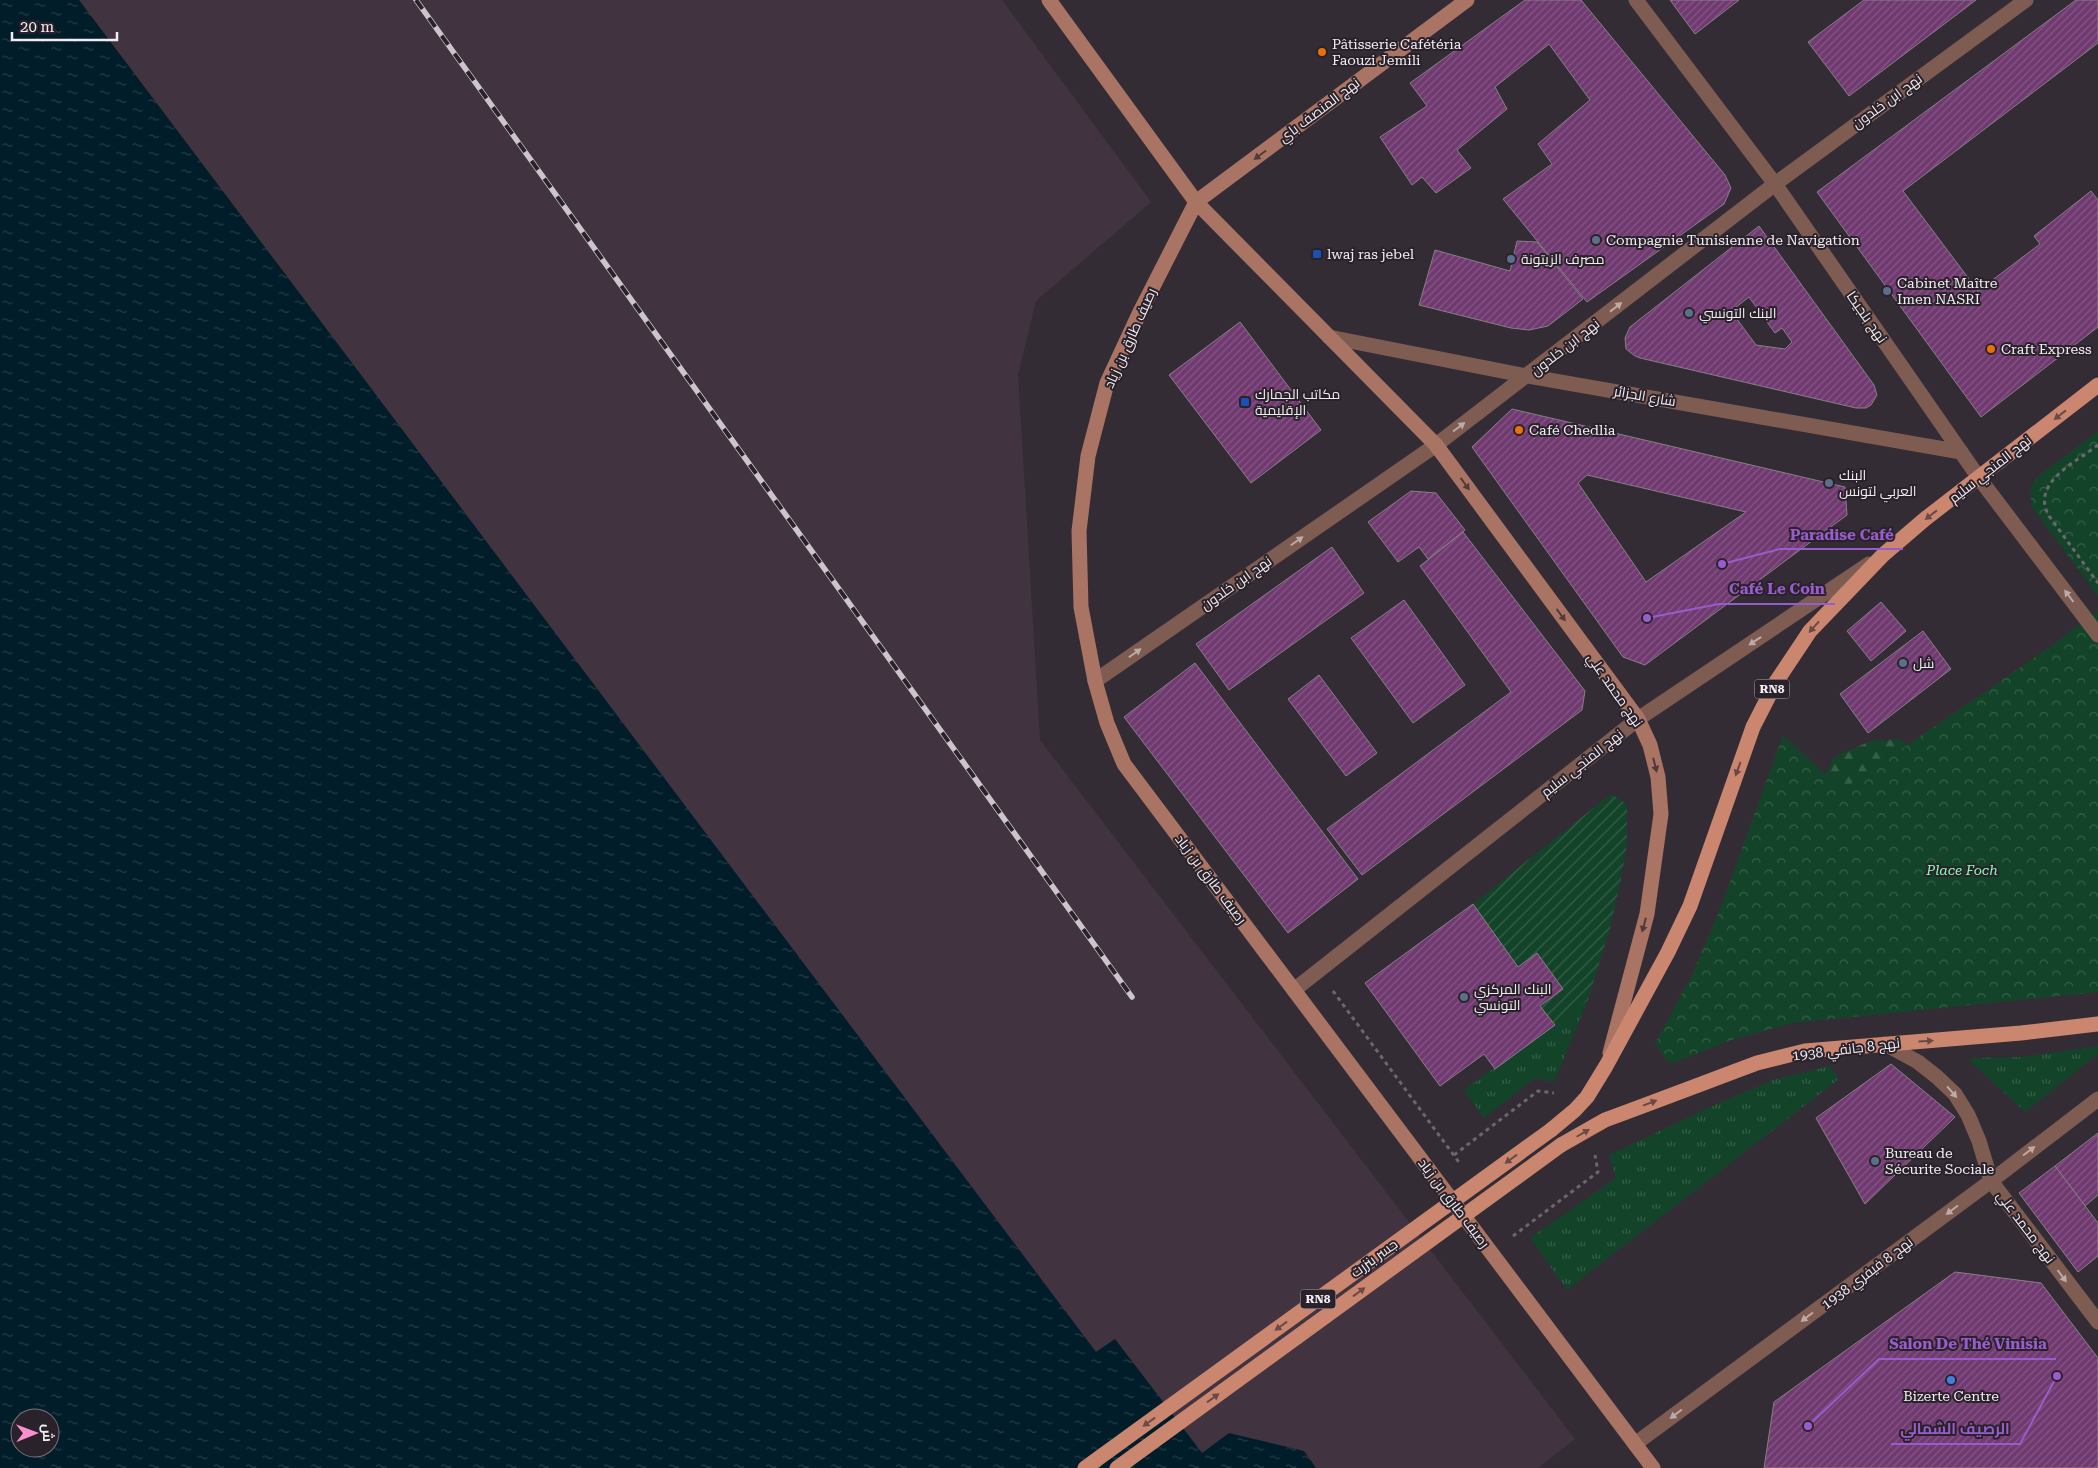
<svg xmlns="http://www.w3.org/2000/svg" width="2098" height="1468" font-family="'Roboto Serif',Cairo,serif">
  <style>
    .built { fill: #413440 }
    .grass { fill: url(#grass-tufts) }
    .forest { fill: url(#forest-firs) }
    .park { fill: url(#park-crowns) }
    .garden { fill: url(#garden-furrows) }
    .water { fill: url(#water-ripples); fill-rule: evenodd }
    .building { fill: url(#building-hatch); stroke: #877e87; fill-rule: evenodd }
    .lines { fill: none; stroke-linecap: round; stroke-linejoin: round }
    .path { stroke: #6d666d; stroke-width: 3; stroke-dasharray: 4 4; stroke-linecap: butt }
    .street { stroke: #7e5c51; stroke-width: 15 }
    .secondary { stroke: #a97463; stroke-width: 15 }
    .primary { stroke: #cb8670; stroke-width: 15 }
    .rail-casing { stroke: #ccc6cc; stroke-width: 5.5 }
    .rail { stroke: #2a222a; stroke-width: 4; stroke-dasharray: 11; stroke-linecap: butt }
    .primary-bridge { stroke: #cb8670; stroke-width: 15 }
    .oneway { fill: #503b3b }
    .oneway2 { fill: #bdaba9 }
    .oneway3 { fill: #6a4a46 }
    .food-dot { fill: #e8710a; stroke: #2a222a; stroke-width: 2 }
    .service-dot { fill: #5c6f8a; stroke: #2a222a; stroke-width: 2 }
    .transit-dot { fill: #1a4fb4; stroke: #2a222a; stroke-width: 2 }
    .shop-dot { fill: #3f7fe0; stroke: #2a222a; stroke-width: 2 }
    .labels { text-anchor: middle; stroke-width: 4; stroke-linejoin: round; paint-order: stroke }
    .shield { fill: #2a222a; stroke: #b5afb5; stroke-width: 1 }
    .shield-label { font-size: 12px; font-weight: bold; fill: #f1ecf1 }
    .poi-label { font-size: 14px; fill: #f1ecf1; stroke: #2a222a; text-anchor: start }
    .street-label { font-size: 14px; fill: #f1ecf1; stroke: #2a222a }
    .park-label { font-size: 14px; font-style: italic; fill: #8bf9b8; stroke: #2a222a }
    .leader { fill: none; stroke: #985ccc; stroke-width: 2 }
    .callout-dot { fill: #985ccc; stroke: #2a222a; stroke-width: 2 }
    .callout-label { font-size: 15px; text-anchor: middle; font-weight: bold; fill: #985ccc; stroke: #2a222a; stroke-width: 4; stroke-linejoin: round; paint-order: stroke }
  </style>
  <defs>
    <pattern id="grass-tufts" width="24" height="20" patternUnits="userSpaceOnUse" patternTransform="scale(1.25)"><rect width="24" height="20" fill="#13442a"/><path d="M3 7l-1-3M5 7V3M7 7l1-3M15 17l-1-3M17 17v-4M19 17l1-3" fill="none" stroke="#365f49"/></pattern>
    <pattern id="forest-firs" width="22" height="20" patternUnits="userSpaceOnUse" patternTransform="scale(1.25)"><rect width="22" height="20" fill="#13442a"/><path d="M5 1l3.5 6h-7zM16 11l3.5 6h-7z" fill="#365f49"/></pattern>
    <pattern id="park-crowns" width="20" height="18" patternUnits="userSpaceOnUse" patternTransform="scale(1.25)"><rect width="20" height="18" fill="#13442a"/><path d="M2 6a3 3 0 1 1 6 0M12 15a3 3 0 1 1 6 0" fill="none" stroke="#365f49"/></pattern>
    <pattern id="garden-furrows" width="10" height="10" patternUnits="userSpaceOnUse" patternTransform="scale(1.25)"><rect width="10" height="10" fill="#13442a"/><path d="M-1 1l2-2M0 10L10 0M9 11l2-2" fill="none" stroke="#365f49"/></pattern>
    <pattern id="water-ripples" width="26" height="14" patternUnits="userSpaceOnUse" patternTransform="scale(1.25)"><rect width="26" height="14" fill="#001d29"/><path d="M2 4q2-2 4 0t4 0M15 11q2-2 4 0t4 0" fill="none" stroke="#263e48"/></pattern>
    <pattern id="building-hatch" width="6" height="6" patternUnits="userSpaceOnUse" patternTransform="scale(1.25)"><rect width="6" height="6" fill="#703a70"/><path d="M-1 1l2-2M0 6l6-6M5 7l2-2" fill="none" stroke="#855785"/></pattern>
  </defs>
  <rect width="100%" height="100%" fill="#342c34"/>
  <polygon class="built" points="79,0 1002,0 1151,202 1036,301 1018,375 1040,740 1575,1439 1538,1468 1316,1468 1304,1451 1202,1453 1115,1339 1096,1352"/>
  <g class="grass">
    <polygon points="1588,1000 1554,1082 1535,1078 1484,1118 1464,1090"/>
    <polygon points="2098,1046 2098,1054 2025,1112 1970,1061 1972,1058 2023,1057"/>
    <polygon points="1830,1066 1839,1079 1567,1290 1530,1238 1616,1178 1609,1155 1708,1108 1773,1080"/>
  </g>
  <polygon class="forest" points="1900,739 1920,756 1929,821 1819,786 1835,756 1871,741"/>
  <g class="park">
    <polygon points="2098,431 2098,596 2032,507 2030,490 2036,478"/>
    <polygon points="2098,610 2098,992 1793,1023 1734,1039 1670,1064 1655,1044 1691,977 1719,912 1783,735 1842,790 2050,647"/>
  </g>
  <polygon class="garden" points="1611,794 1627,804 1627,844 1620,884 1610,928 1588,1000 1555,1025 1540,1006 1563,989 1537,954 1518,967 1473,904"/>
  <path class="water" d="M 0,0 L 79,0 L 1096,1352 L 1115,1339 L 1202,1453 L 1229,1433 L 1304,1451 L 1316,1468 L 0,1468 ZM 20,1418 L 50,1418 L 50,1448 L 20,1448 Z"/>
  <g class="building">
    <polygon points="1525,0 1581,0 1725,175 1731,188 1724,204 1587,302 1503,199 1552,164 1538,144 1590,100 1549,44 1495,87 1507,109 1457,150 1471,168 1436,193 1422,177 1412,185 1380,137 1427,106 1410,83"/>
    <polygon points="1670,0 1739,0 1695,34"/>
    <polygon points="1864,0 1976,0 1849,96 1808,42"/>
    <polygon points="2076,0 2098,0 2098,43 1903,191 1978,291 2040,244 2034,236 2091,191 2098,200 2098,327 1981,417 1817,192"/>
    <path d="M 1759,226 L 1874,385 L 1877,395 L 1871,405 L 1866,408 L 1856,408 L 1640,358 L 1635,356 L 1626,349 L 1625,338 L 1630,327 ZM 1749,297 L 1775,333 L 1782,328 L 1792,342 L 1785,349 L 1756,345 L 1731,311 Z"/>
    <polygon points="1517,241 1537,242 1583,299 1548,326 1529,330 1511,328 1419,305 1435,250 1510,271"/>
    <polygon points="1240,322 1321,430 1251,483 1169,375"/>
    <path d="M 1512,409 L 1845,487 L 1847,515 L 1645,665 L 1623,657 L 1472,447 ZM 1587,475 L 1746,512 L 1646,582 L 1578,483 Z"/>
    <polygon points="1411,491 1436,493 1465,530 1428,559 1419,547 1398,562 1368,522"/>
    <polygon points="1463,532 1585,691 1582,710 1362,875 1327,829 1511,692 1420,566"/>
    <polygon points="1332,547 1364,593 1229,690 1196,644"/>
    <polygon points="1404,600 1465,685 1413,723 1351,638"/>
    <polygon points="1881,602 1906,631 1871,661 1847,631"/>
    <polygon points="1923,631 1951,669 1868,733 1840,694"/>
    <polygon points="1195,663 1358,879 1288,933 1124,717"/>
    <polygon points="1319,675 1377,753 1346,776 1288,699"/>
    <polygon points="1473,904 1518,967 1537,953 1563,989 1540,1006 1555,1025 1495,1069 1484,1054 1440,1086 1365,983"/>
    <polygon points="1891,1064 1955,1117 1865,1204 1816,1118"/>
    <polygon points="2098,1133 2098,1195 2085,1206 2055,1166"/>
    <polygon points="2055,1166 2098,1223 2098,1256 2078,1272 2019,1193"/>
    <polygon points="1955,1272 2041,1283 2098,1358 2098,1468 1764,1468 1774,1402"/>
  </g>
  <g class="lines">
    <g class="path">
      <path d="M 2098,445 C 2076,462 2030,483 2049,516 L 2098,583"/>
      <polyline points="1333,991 1461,1165"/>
      <polyline points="1454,1155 1538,1091 1554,1093"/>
      <polyline points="1513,1236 1598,1172 1595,1155"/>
    </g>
    <g class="street">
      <polyline points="1636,0 1775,184 1979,478 2098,635"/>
      <polyline points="1329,337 1527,376 1961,452"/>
      <polyline points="1095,681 1436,445 1775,184 2026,0"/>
      <polyline points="1294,990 1638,719 1869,564"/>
      <polyline points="1885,1044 1918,1062 1937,1077 1955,1094 1968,1115 1979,1141 1991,1181 2098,1322"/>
      <polyline points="1635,1444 1991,1181 2098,1099"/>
    </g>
    <g class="secondary">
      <polyline points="1049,0 1196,202 1436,445 1638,719 1650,745 1658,777 1661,814 1647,914 1610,1053"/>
      <polyline points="1467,0 1196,202 1139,314 1107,383 1088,456 1079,531 1081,607 1095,681 1107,723 1124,764 1653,1468"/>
    </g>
    <g class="primary">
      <polyline points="1551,1130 1575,1110 1587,1097 1606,1066 1668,952 1690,906 1753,727 1776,682 1810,631 1883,555 1925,519 2098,385"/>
      <polyline points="1561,1145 1605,1120 1648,1104 1757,1063 1805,1051 2021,1033 2098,1024"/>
    </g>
    <g class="rail-casing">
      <polyline id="rail" points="416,0 1132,997"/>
    </g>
    <use href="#rail" class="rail"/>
    <g class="primary-bridge">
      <polyline points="1085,1468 1551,1130"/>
      <polyline points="1117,1468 1561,1145"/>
    </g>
  </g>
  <defs><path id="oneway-solid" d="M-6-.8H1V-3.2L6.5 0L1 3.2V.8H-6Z" transform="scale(1.25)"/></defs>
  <g class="oneway">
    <use href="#oneway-solid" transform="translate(1260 155) rotate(143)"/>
    <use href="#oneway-solid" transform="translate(1465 484) rotate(54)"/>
    <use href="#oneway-solid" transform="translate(1561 615) rotate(54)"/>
    <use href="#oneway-solid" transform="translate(1655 765) rotate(76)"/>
    <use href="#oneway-solid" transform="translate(1644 925) rotate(105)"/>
  </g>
  <g class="oneway2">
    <use href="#oneway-solid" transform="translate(1616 307) rotate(-38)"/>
    <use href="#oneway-solid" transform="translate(1459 427) rotate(-37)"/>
    <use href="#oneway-solid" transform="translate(1297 541) rotate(-35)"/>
    <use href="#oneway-solid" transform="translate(2069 596) rotate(-127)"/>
    <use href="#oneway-solid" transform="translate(1755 641) rotate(146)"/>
    <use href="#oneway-solid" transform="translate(1135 653) rotate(-35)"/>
    <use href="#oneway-solid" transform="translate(1952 1092) rotate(49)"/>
    <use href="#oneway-solid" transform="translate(2029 1151) rotate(-37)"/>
    <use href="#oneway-solid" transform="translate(1952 1210) rotate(143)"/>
    <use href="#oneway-solid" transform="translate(2062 1276) rotate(53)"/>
    <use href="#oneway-solid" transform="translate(1807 1317) rotate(143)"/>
    <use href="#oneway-solid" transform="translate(1676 1414) rotate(143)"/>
  </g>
  <g class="oneway3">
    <use href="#oneway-solid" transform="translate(2060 415) rotate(142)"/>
    <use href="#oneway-solid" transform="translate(1931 515) rotate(142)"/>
    <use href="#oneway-solid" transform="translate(1814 627) rotate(132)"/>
    <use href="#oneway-solid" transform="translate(1738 769) rotate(110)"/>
    <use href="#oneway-solid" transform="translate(1926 1041) rotate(-4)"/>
    <use href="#oneway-solid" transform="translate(1650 1103) rotate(-21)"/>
    <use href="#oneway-solid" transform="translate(1583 1133) rotate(-30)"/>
    <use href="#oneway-solid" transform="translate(1511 1159) rotate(144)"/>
    <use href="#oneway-solid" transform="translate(1359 1292) rotate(-36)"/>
    <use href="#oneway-solid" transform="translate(1281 1326) rotate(144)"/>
    <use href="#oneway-solid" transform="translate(1213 1398) rotate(-36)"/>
    <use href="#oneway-solid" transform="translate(1149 1422) rotate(144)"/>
  </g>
  <g class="food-dot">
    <circle cx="1322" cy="52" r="5"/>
    <circle cx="1991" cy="349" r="5"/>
    <circle cx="1519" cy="430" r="5"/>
  </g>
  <g class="service-dot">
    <circle cx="1596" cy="240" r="5"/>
    <circle cx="1511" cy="259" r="5"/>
    <circle cx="1887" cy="291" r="5"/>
    <circle cx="1689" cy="313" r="5"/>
    <circle cx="1829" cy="483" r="5"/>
    <circle cx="1903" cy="663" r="5"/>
    <circle cx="1464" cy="997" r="5"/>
    <circle cx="1875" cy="1161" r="5"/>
  </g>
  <g class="transit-dot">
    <rect x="1312" y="249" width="10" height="10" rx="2.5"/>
    <rect x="1240" y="397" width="10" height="10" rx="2.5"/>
  </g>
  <circle class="shop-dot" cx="1951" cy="1380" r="5"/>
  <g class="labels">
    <g class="shield">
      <rect x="1754.5" y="679.5" width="35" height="19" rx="4"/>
      <rect x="1300.5" y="1289.5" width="35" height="19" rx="4"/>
    </g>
    <g class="shield-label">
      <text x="1772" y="693">RN8</text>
      <text x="1318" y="1303">RN8</text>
    </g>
    <g class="poi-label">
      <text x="1332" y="49">Pâtisserie Cafétéria<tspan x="1332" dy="16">Faouzi Jemili</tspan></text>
      <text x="1606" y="245">Compagnie Tunisienne de Navigation</text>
      <text x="1327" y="259">lwaj ras jebel</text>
      <text x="1521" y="264">مصرف الزيتونة</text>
      <text x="1897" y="288">Cabinet Maître<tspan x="1897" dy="16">Imen NASRI</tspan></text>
      <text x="1699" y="318">البنك التونسي</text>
      <text x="2001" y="354">Craft Express</text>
      <text x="1255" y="399">مكاتب الجمارك<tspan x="1255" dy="16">الإقليمية</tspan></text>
      <text x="1529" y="435">Café Chedlia</text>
      <text x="1839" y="480">البنك<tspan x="1839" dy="16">العربي لتونس</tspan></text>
      <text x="1913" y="668">شل</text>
      <text x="1474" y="994">البنك المركزي<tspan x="1474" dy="16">التونسي</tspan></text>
      <text x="1885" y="1158">Bureau de<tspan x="1885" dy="16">Sécurite Sociale</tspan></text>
      <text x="1951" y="1401" text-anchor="middle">Bizerte Centre</text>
    </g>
    <g class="street-label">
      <text transform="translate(1887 101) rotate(-36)" y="5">نهج ابن خلدون</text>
      <text transform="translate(1319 110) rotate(-37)" y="5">نهج المنصف باي</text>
      <text transform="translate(1867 317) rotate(55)" y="5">نهج بلجيكا</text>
      <text transform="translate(1130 338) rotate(-66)" y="5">رصيف طارق بن زياد</text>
      <text transform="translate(1565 347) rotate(-38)" y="5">نهج ابن خلدون</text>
      <text transform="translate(1645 396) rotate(10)" y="5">شارع الجزائر</text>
      <text transform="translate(1990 469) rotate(-38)" y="5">نهج المنجي سليم</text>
      <text transform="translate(1236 583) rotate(-35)" y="5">نهج ابن خلدون</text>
      <text transform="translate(1615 690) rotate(55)" y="5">نهج محمد علي</text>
      <text transform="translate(1582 763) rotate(-38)" y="5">نهج المنجي سليم</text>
      <text transform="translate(1211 879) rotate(53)" y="5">رصيف طارق بن زياد</text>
      <text transform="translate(1846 1049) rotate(-7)" y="5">نهج 8 جانفي 1938</text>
      <text transform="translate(1454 1203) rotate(53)" y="5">رصيف طارق بن زياد</text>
      <text transform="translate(2026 1227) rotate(53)" y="5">نهج محمد علي</text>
      <text transform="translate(1374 1258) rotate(-36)" y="5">جسر بنزرت</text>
      <text transform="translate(1867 1273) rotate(-37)" y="5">نهج 8 فيفري 1938</text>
    </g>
    <g class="park-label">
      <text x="1962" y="875">Place Foch</text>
    </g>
  </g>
  <path class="leader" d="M1722 564L1780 549H1903M1647 618L1719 604H1835M1808 1426L1879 1359H2056M2057 1376L2020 1444H1891"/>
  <g class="callout-dot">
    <circle cx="1722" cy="564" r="5"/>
    <circle cx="1647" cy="618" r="5"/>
    <circle cx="1808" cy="1426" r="5"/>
    <circle cx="2057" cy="1376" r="5"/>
  </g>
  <g class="callout-label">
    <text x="1842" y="540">Paradise Café</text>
    <text x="1777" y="594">Café Le Coin</text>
    <text x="1968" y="1349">Salon De Thé Vinisia</text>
    <text x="1955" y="1434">الرصيف الشمالي</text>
  </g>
  <g transform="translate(35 1433) rotate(89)"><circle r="24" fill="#2a222a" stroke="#7a737a"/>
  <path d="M0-4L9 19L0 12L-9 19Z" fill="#f790cd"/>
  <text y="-8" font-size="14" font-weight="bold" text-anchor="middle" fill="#f1ecf1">ش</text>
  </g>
  <path d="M12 32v8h105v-8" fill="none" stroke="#f1ecf1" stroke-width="2.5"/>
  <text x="20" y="32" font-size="15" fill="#f1ecf1" stroke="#2a222a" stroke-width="4" paint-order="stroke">20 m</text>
</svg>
